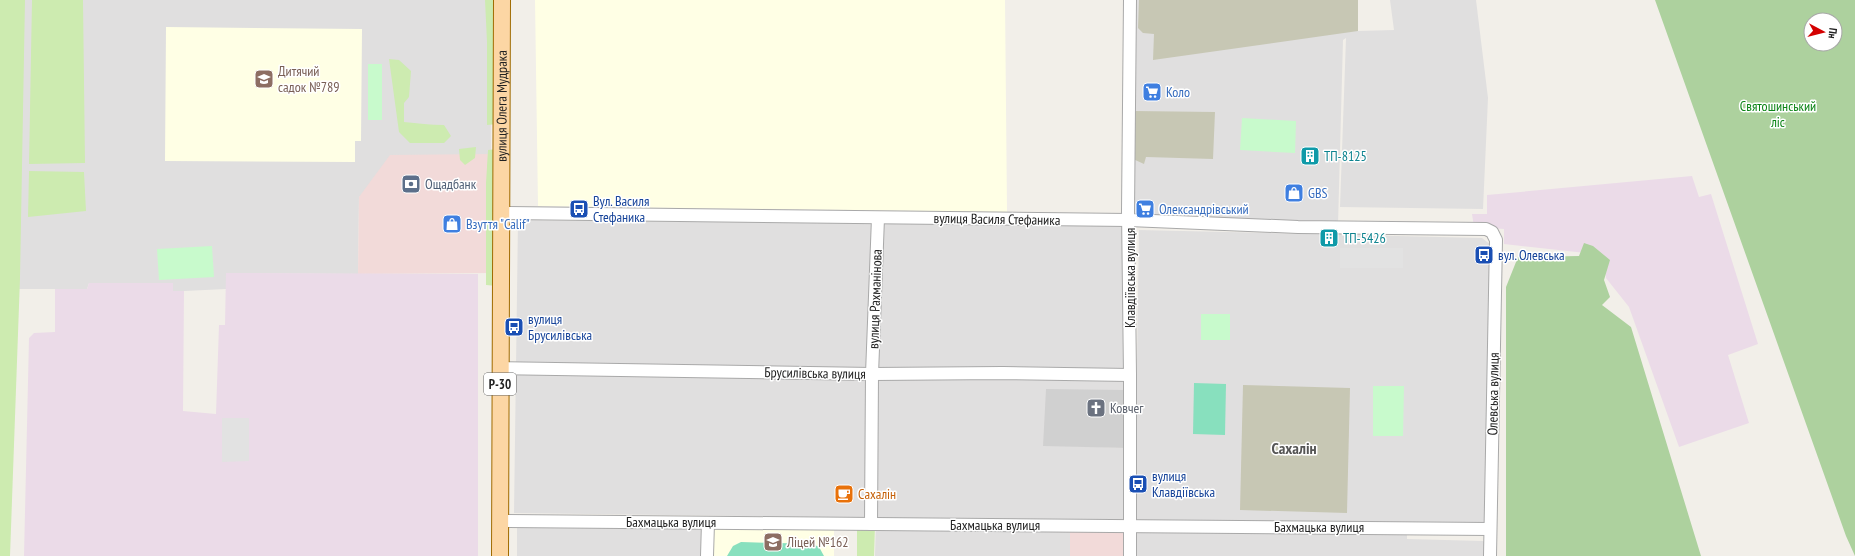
<svg xmlns="http://www.w3.org/2000/svg" width="1855" height="556" font-family="'PT Sans Narrow',sans-serif">
  <style>
    .residential { fill: #e0dfdf }
    .commercial { fill: #f2dad9 }
    .industrial { fill: #ebdbe8 }
    .education { fill: #ffffe5 }
    .religious { fill: #d0d0d0 }
    .construction { fill: #c7c7b4 }
    .grass { fill: #cdebb0 }
    .forest { fill: #add19e; fill-rule: evenodd }
    .park { fill: #c8facc }
    .pitch { fill: #88e0be }
    .parking { fill: #e2e2e2 }
    .lines { fill: none; stroke-linecap: round; stroke-linejoin: round }
    .minor-casing { stroke: #a9a9a9; stroke-width: 14 }
    .major-casing { stroke: #a06b00; stroke-width: 18 }
    .minor { stroke: #fff; stroke-width: 12 }
    .major { stroke: #fcd6a4; stroke-width: 16 }
    .labels { text-anchor: middle; stroke-width: 3; stroke-linejoin: round; paint-order: stroke }
    .shield { fill: #fff; stroke: #646464; stroke-width: 1 }
    .shield-label { font-size: 13px; font-weight: bold; fill: #222 }
    .education-label { font-size: 14px; fill: #785e54; stroke: #fff; text-anchor: start }
    .shop-label { font-size: 14px; fill: #366cbe; stroke: #fff; text-anchor: start }
    .street-label { font-size: 14px; fill: #222; stroke: #fff }
    .park-label { font-size: 14px; fill: #0c8416; stroke: #fff }
    .culture-label { font-size: 14px; fill: #0d838f; stroke: #fff; text-anchor: start }
    .service-label { font-size: 14px; fill: #4e5e75; stroke: #fff; text-anchor: start }
    .transit-label { font-size: 14px; fill: #164399; stroke: #fff; text-anchor: start }
    .worship-label { font-size: 14px; fill: #5b616d; stroke: #fff; text-anchor: start }
    .food-label { font-size: 14px; fill: #c56008; stroke: #fff; text-anchor: start }
    .quarter-label { font-size: 16px; font-weight: bold; fill: #555; stroke: #fff }
  </style>
  <rect width="100%" height="100%" fill="#f2efe9"/>
  <g class="residential">
    <polygon points="0,0 490,0 491,154 359,197 358,274 226,273 226,289 184,291 173,291 173,283 89,283 87,289 0,289"/>
    <polygon points="1135,0 1358,0 1358,31 1394,30 1390,0 1476,0 1488,98 1483,209 1340,207 1346,38 1343,40 1338,225 1132,221"/>
    <polygon points="518,220 1126,226 1126,390 1043,445 1126,448 1125,521 514,513"/>
    <polygon points="1139,230 1482,238 1491,245 1489,520 1480,527 1407,526 1407,539 1483,541 1489,548 1489,556 1134,556"/>
    <polygon points="703,523 702,556 517,556 517,526"/>
    <polygon points="876,523 1070,529 1070,556 875,556"/>
  </g>
  <g class="commercial">
    <polygon points="491,154 491,273 358,274 359,197 390,155"/>
    <polygon points="1070,529 1125,531 1125,556 1070,556"/>
  </g>
  <g class="industrial">
    <polygon points="1692,176 1699,197 1711,194 1758,344 1728,355 1749,423 1679,447 1629,307 1606,278 1604,255 1504,244 1504,229 1474,227 1472,214 1487,214 1487,195"/>
    <polygon points="226,273 478,274 478,556 24,556 29,338 34,333 55,332 55,289 87,289 89,283 173,283 173,291 184,291 183,411 216,414 219,325 225,325"/>
  </g>
  <g class="education">
    <polygon points="535,0 1005,0 1007,212 538,206"/>
    <polygon points="166,27 362,29 361,141 355,141 355,162 165,161"/>
    <polygon points="712,528 834,529 834,556 712,556"/>
  </g>
  <polygon class="religious" points="1046,389 1126,390 1126,448 1043,446"/>
  <g class="construction">
    <polygon points="1139,0 1358,0 1358,31 1153,60 1154,34 1143,33 1138,28"/>
    <polygon points="1134,111 1215,112 1213,159 1146,157 1144,164 1133,159"/>
    <polygon points="1243,385 1350,388 1347,513 1240,510"/>
  </g>
  <g class="grass">
    <polygon points="0,0 25,0 20,278 10,556 0,556"/>
    <polygon points="32,0 83,0 85,163 29,164"/>
    <polygon points="485,0 496,0 497,124 487,125 487,42"/>
    <path d="M 389,59 L 399,60 L 411,71 L 409,97 L 404,103 L 404,122 C 418,123 430,125 444,125 L 451,136 L 444,143 L 410,143 L 399,132 Z"/>
    <polygon points="476,147 475,158 465,165 460,160 459,149"/>
    <polygon points="497,149 497,286 486,285 486,183 488,150"/>
    <polygon points="29,171 84,172 86,211 28,217"/>
    <polygon points="857,524 875,525 874,556 857,556"/>
  </g>
  <g class="forest">
    <path d="M 1655,0 L 1855,0 L 1855,556 L 1846,536 ZM 1811,20 L 1835,20 L 1835,44 L 1811,44 Z"/>
    <polygon points="1584,243 1593,246 1610,260 1604,280 1610,297 1602,305 1631,327 1701,556 1506,556 1506,287 1518,257 1579,256"/>
  </g>
  <g class="park">
    <rect x="368" y="64" width="14" height="56"/>
    <polygon points="1242,118 1296,121 1295,153 1240,150"/>
    <polygon points="212,246 214,277 159,280 157,249"/>
    <rect x="1201" y="314" width="29" height="26"/>
    <polygon points="1373,386 1404,386 1403,436 1373,436"/>
  </g>
  <g class="pitch">
    <polygon points="1194,383 1226,384 1225,435 1193,434"/>
    <polygon points="741,542 813,544 819,547 824,556 727,556 733,546"/>
  </g>
  <g class="parking">
    <rect x="1340" y="248" width="63" height="20"/>
    <polygon points="222,418 249,418 249,461 222,462"/>
  </g>
  <g class="lines">
    <g class="minor-casing">
      <g id="minor">
        <polyline points="502,213 1129,220 1298,227 1486,229 1492,232 1496,240 1490,556"/>
        <polyline points="500,368 872,374 1003,373 1130,375"/>
        <polyline points="500,521 1490,529"/>
        <polyline points="871,524 872,374 878,218"/>
        <polyline points="707,556 708,523"/>
        <polyline points="1130,556 1130,375 1128,211 1130,0"/>
      </g>
    </g>
    <g class="major-casing">
      <g id="major">
        <path id="s1" d="M 500,556 L 502,0"/>
      </g>
    </g>
    <use href="#minor" class="minor"/>
    <use href="#major" class="major"/>
  </g>
  <defs>
    <g id="school-square" transform="scale(1)"><rect x="-9" y="-9" width="18" height="18" rx="4" fill="#8d6e63" stroke="#fff"/><path d="M0-5L7-2L0 1L-7-2ZM-4 1L0 2.5L4 1V4Q0 6-4 4Z" fill="#fff"/></g>
    <g id="supermarket-square" transform="scale(1)"><rect x="-9" y="-9" width="18" height="18" rx="4" fill="#3f7fe0" stroke="#fff"/><path d="M-6-5.5h2.5l.6 2H6L4.5 2H-2.5L-4.4-4H-6ZM-1.5 3.2a1.3 1.3 0 1 0 .1 0ZM3 3.2a1.3 1.3 0 1 0 .1 0Z" fill="#fff"/></g>
    <g id="building-square" transform="scale(1)"><rect x="-9" y="-9" width="18" height="18" rx="4" fill="#0f9aa8" stroke="#fff"/><path d="M-4-6H4V6H1V3H-1V6H-4ZM-2.5-4.3h1.7v1.8h-1.7ZM.8-4.3h1.7v1.8H.8ZM-2.5-1h1.7V.8h-1.7ZM.8-1h1.7V.8H.8Z" fill="#fff"/></g>
    <g id="bank-square" transform="scale(1)"><rect x="-9" y="-9" width="18" height="18" rx="4" fill="#5c6f8a" stroke="#fff"/><path d="M-6-4H6V4H-6ZM0-2.3a2.3 2.3 0 1 0 0 4.6a2.3 2.3 0 1 0 0-4.6Z" fill="#fff"/></g>
    <g id="shop-square" transform="scale(1)"><rect x="-9" y="-9" width="18" height="18" rx="4" fill="#3f7fe0" stroke="#fff"/><path d="M-5-2.5h2.3a2.7 3.5 0 0 1 5.4 0H5L5.5 6h-11ZM-1.5-2.5h3a1.5 2.3 0 0 0-3 0Z" fill="#fff"/></g>
    <g id="bus-square" transform="scale(1)"><rect x="-9" y="-9" width="18" height="18" rx="4" fill="#1a4fb4" stroke="#fff"/><path d="M-5-6H5V4H4V6H2V4H-2V6H-4V4H-5ZM-3.5-4V0h7V-4ZM-3.5 1.2v1.5H-2V1.2ZM2 1.2v1.5H3.5V1.2Z" fill="#fff"/></g>
    <g id="church-square" transform="scale(1)"><rect x="-9" y="-9" width="18" height="18" rx="4" fill="#6b7280" stroke="#fff"/><path d="M-1.2-6h2.4v3.5h3.3v2.4h-3.3V6h-2.4V-.1h-3.3v-2.4h3.3Z" fill="#fff"/></g>
    <g id="cafe-square" transform="scale(1)"><rect x="-9" y="-9" width="18" height="18" rx="4" fill="#e8710a" stroke="#fff"/><path d="M-5.5-4.5H6V0H3Q3 3.5 0 3.5H-2.5Q-5.5 3.5-5.5 0ZM3-3.2v2h1.7v-2ZM-6 4.5H4V6H-6Z" fill="#fff"/></g>
  </defs>
  <g fill-rule="evenodd">
    <use href="#school-square" x="264" y="79"/>
    <use href="#supermarket-square" x="1152" y="92"/>
    <use href="#building-square" x="1310" y="156"/>
    <use href="#bank-square" x="411" y="184"/>
    <use href="#shop-square" x="1294" y="193"/>
    <use href="#bus-square" x="579" y="209"/>
    <use href="#supermarket-square" x="1145" y="209"/>
    <use href="#shop-square" x="452" y="224"/>
    <use href="#building-square" x="1329" y="238"/>
    <use href="#bus-square" x="1484" y="255"/>
    <use href="#bus-square" x="514" y="327"/>
    <use href="#church-square" x="1096" y="408"/>
    <use href="#bus-square" x="1138" y="484"/>
    <use href="#cafe-square" x="844" y="494"/>
    <use href="#school-square" x="773" y="542"/>
  </g>
  <g class="labels">
    <rect class="shield" x="484" y="373" width="32" height="22" rx="3"/>
    <g class="shield-label">
      <text x="500" y="389">Р-30</text>
    </g>
    <g class="education-label">
      <text x="278" y="76">Дитячий<tspan x="278" dy="16">садок №789</tspan></text>
      <text x="787" y="547">Ліцей №162</text>
    </g>
    <g class="shop-label">
      <text x="1166" y="97">Коло</text>
      <text x="1308" y="198">GBS</text>
      <text x="1159" y="214">Олександрівський</text>
      <text x="466" y="229">Взуття "Calif"</text>
    </g>
    <g class="street-label">
      <text dy="5" stroke="none"><textPath href="#s1" startOffset="450">вулиця Олега Мудрака</textPath></text>
      <text transform="translate(997 219) rotate(1)" y="5">вулиця Василя Стефаника</text>
      <text transform="translate(1130 278) rotate(-90)" y="5">Клавдіївська вулиця</text>
      <text transform="translate(875 299) rotate(-88)" y="5">вулиця Рахманінова</text>
      <text transform="translate(815 373) rotate(1)" y="5">Брусилівська вулиця</text>
      <text transform="translate(1493 394) rotate(-89)" y="5">Олевська вулиця</text>
      <text x="671" y="527">Бахмацька вулиця</text>
      <text x="995" y="530">Бахмацька вулиця</text>
      <text x="1319" y="532">Бахмацька вулиця</text>
    </g>
    <g class="park-label">
      <text x="1778" y="111">Святошинський<tspan x="1778" dy="16">ліс</tspan></text>
    </g>
    <g class="culture-label">
      <text x="1324" y="161">ТП-8125</text>
      <text x="1343" y="243">ТП-5426</text>
    </g>
    <g class="service-label">
      <text x="425" y="189">Ощадбанк</text>
    </g>
    <g class="transit-label">
      <text x="593" y="206">Вул. Василя<tspan x="593" dy="16">Стефаника</tspan></text>
      <text x="1498" y="260">вул. Олевська</text>
      <text x="528" y="324">вулиця<tspan x="528" dy="16">Брусилівська</tspan></text>
      <text x="1152" y="481">вулиця<tspan x="1152" dy="16">Клавдіївська</tspan></text>
    </g>
    <g class="worship-label">
      <text x="1110" y="413">Ковчег</text>
    </g>
    <g class="food-label">
      <text x="858" y="499">Сахалін</text>
    </g>
    <g class="quarter-label">
      <text x="1294" y="454">Сахалін</text>
    </g>
  </g>
  <g transform="translate(1823 32) rotate(97)"><circle r="19" fill="#ffffff" stroke="#a7a7a7"/>
  <path d="M0-3L7 15L0 10L-7 15Z" fill="#d40000"/>
  <text y="-6" font-size="11" font-weight="bold" text-anchor="middle" fill="#222222">Пн</text>
  </g>
</svg>
